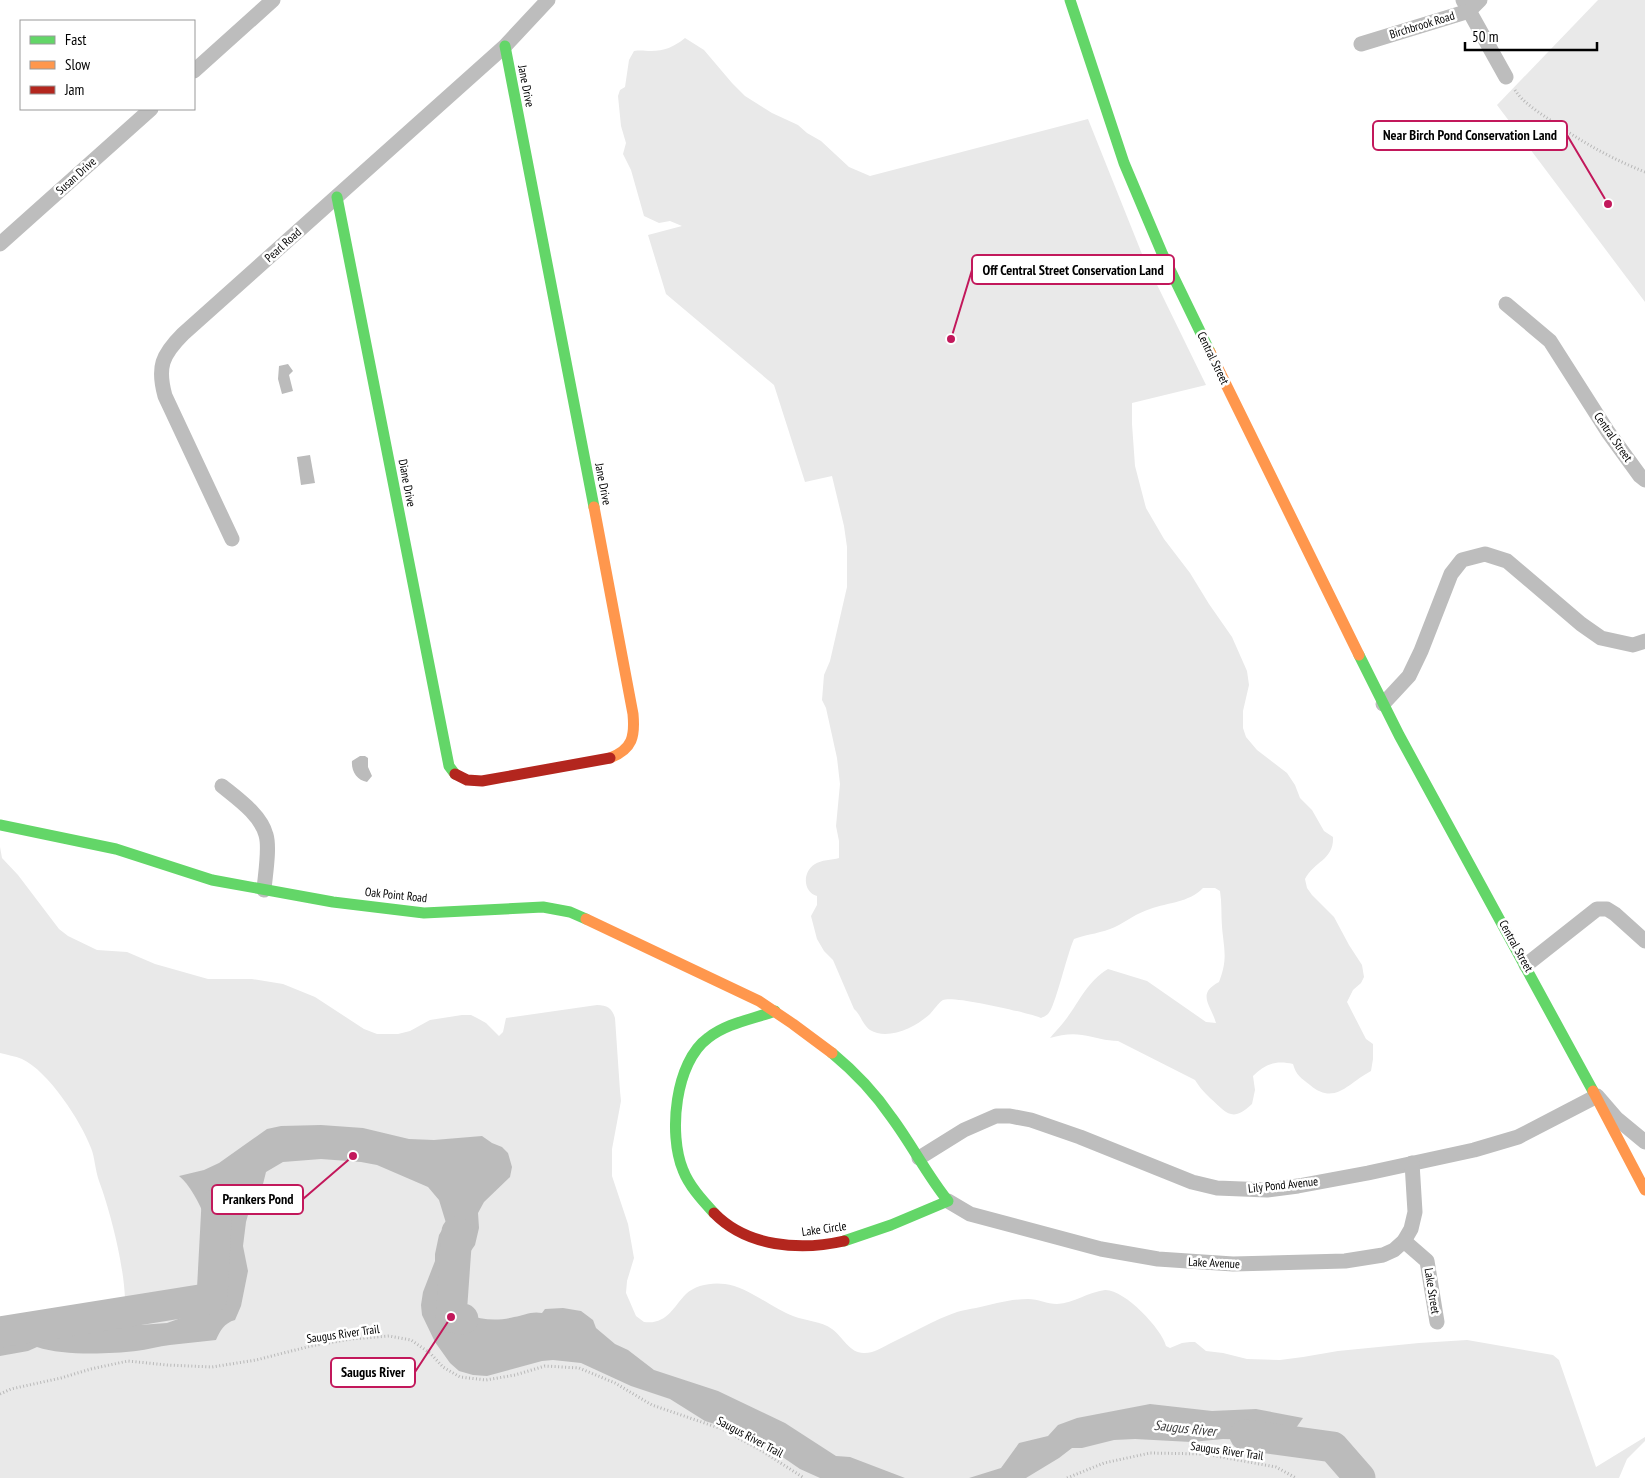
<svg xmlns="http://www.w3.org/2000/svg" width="1645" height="1478" font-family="'PT Sans Narrow',sans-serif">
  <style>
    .green { fill: #e9e9e9 }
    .water { fill: #bbb }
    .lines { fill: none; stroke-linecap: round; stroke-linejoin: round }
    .river { stroke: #bbb; stroke-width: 31 }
    .path { stroke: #b8b8b8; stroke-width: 3; stroke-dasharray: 1 2.5; stroke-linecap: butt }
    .street { stroke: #bdbdbd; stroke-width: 15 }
    .fast { stroke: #63d668; stroke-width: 11 }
    .slow { stroke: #ff974d; stroke-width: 11 }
    .jam { stroke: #b3261e; stroke-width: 11 }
    .labels { text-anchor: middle; stroke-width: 5; stroke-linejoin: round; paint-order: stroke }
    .street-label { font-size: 12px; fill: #000; stroke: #fff }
    .water-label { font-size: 14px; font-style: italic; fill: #3f3f3f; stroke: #fff }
    .leader { fill: none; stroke: #c2185b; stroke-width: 2 }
    .callout-dot { fill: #c2185b; stroke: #fff; stroke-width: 2 }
    .callout { fill: #fff; stroke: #c2185b; stroke-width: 2 }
    .callout-label { font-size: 14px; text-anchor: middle; font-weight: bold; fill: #000 }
  </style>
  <rect width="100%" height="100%" fill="#fff"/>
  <g class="green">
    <polygon points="1598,0 1645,0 1645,302 1497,105"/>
    <path d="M 685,38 L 704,50 L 732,83 L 745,96 L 772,113 L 798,125 L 807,133 L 821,141 L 849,167 L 870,176 L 1088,119 L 1142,254 L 1206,385 L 1132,403 L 1132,424 L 1135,466 L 1146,508 L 1164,539 L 1190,573 L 1209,604 L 1232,637 L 1247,671 L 1249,685 L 1243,711 L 1243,728 L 1246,737 L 1257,750 L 1287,773 L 1295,785 L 1300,798 L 1312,810 L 1324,831 L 1333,837 C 1334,860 1314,861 1305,879 L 1307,888 L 1312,895 L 1334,917 L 1349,945 L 1362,965 L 1364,977 L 1361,983 L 1353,990 L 1347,1002 L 1366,1039 L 1373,1044 L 1373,1059 L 1371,1071 C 1348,1083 1335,1106 1310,1085 C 1301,1078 1296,1075 1293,1064 C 1276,1060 1265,1064 1253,1076 L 1255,1090 L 1252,1104 C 1232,1123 1227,1113 1210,1098 C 1204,1092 1200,1088 1195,1080 L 1118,1041 C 1106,1041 1095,1037 1082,1035 C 1071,1033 1061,1035 1050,1038 C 1054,1033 1059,1028 1063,1023 C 1078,1005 1086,982 1108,969 L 1147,981 L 1206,1022 L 1216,1023 C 1211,1005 1196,994 1219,982 C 1228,959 1224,950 1222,927 C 1221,915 1222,903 1220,891 L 1215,888 L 1203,888 C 1188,903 1169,902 1150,909 C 1137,913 1127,921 1115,927 C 1102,933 1088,934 1074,939 C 1067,954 1055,1008 1048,1014 C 1046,1016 1043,1017 1041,1018 C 1029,1013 953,995 943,1000 C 938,1003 934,1010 930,1014 C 916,1027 888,1041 870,1030 C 862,1024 861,1015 854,1009 L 833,960 L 824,951 L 817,939 L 811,916 L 817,905 L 817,896 C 803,892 802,872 815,864 C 821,860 832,860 839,858 L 839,841 L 836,826 L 840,784 L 837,758 L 826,708 L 822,700 L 824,675 L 830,661 L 847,587 L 847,547 L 844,526 L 832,476 L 805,482 L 774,385 L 666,294 L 648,235 L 682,226 L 670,221 L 659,223 L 644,216 L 631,170 L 623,154 L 626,143 L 621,126 L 618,96 L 620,90 L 625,87 L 629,60 L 634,51 C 641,50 645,51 651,51 C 664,51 674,47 685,38 Z"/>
    <path d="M 0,847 L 2,858 L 18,875 L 59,929 L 68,936 L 97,950 L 127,952 L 155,964 L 208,979 L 252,979 L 283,984 L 315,997 L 364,1029 L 377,1034 L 398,1034 L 410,1031 L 430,1020 L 462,1015 L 471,1015 L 477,1018 L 486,1023 L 499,1036 L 503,1032 L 506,1018 L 597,1005 C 607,1005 612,1008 615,1018 L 620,1091 L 621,1101 L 612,1149 L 612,1176 L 628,1224 L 634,1258 L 627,1281 L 626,1293 L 636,1316 L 644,1322 C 667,1325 673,1307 686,1294 C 695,1285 712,1282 725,1284 C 746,1286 772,1308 793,1316 C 806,1321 821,1321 832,1329 C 843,1337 850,1354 865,1353 C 873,1353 882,1348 889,1344 C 912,1333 934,1320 957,1312 C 963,1310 970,1309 976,1308 C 994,1304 1009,1299 1028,1299 C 1038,1299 1047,1304 1057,1304 C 1074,1303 1088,1292 1105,1290 C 1124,1289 1162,1329 1166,1346 L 1170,1348 L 1182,1343 L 1190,1342 L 1195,1342 L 1206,1351 L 1223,1353 L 1247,1359 L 1280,1360 L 1303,1357 L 1338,1351 L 1419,1343 L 1467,1340 L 1553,1355 L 1559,1360 L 1596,1467 L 1645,1437 L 1645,1441 L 1627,1459 L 1619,1478 L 0,1478 L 0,1335 L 115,1322 L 123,1311 L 125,1299 C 124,1266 111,1213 99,1181 C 95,1170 95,1158 91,1148 C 81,1121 48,1071 22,1059 C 15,1056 7,1055 0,1053 Z"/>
  </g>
  <g class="water">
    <polygon points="288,364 293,371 289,375 293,391 282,394 278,379 279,366"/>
    <polygon points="310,455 315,483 301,485 297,457"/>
    <path d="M 360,756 L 365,756 L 368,758 L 368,767 L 372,776 L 367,782 C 357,780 351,771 352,761 Z"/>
    <path d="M 321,1125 L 363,1128 L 409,1139 L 434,1140 L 482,1136 L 492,1143 L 502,1147 L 508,1153 L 512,1167 L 510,1177 L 484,1202 L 478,1213 L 479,1228 L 475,1245 L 466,1258 L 460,1261 L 455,1267 L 453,1284 L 454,1289 L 467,1315 C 482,1320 499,1321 514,1317 C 525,1315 531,1311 542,1313 L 545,1309 L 563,1308 L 581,1311 L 593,1320 L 596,1328 L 615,1344 L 628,1350 L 654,1370 L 718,1391 L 785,1423 L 836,1456 L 850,1457 L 905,1478 L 820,1478 L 800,1469 L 765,1445 L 731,1429 L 705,1421 L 670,1399 L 631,1386 L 581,1363 L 553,1360 L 542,1361 L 487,1376 L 473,1375 L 459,1371 L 450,1363 L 435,1342 L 422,1315 L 421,1305 L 423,1292 L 435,1261 L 435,1254 L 439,1235 L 446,1223 L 439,1200 L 428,1187 L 377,1165 L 361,1162 L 321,1159 L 283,1162 L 266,1172 L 263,1184 L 251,1204 L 246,1222 L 243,1246 L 248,1271 L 241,1306 L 235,1320 C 224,1323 220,1331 216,1340 C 201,1342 185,1343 170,1345 C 159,1346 147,1350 136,1351 C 109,1354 63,1356 37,1347 L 28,1351 L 0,1356 L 0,1332 L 27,1323 L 104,1319 L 140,1325 L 167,1323 L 192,1314 L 212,1298 L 221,1286 L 224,1276 C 217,1248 201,1194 179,1176 L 204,1170 L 219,1163 L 267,1129 L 281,1126 Z"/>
    <polygon points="1150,1404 1212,1411 1256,1409 1303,1418 1279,1452 1259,1440 1223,1439 1191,1442 1135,1439 1114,1440 1082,1448 1072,1448 1059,1458 1026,1478 969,1478 1001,1468 1019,1443 1048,1436 1058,1425 1077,1418"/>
  </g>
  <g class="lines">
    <g class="river">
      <polyline points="457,1232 451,1317 463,1319"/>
      <polyline points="0,1332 212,1298 217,1204"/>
      <polyline points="1245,1435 1333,1447 1360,1478"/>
    </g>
    <g class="path">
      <path d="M 1515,90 C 1523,103 1540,113 1553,122 C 1582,142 1612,159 1645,172"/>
      <polyline points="0,1394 11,1389 61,1378 91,1369 128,1361 167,1365 212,1367 256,1360 311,1346 351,1339 389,1336 411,1340 430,1353 443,1367 460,1377 486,1380 515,1375 545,1366 579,1368 615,1383 652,1405 722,1429 762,1451 804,1478"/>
      <polyline points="1067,1478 1104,1463 1150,1453 1205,1454 1276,1467 1296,1478"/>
    </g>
    <g class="street">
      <polyline points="1463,0 1506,77"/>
      <polyline points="1361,44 1469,11 1480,0"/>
      <polyline points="194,71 273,0"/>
      <polyline points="0,244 151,109"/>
      <polyline points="1506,304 1550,341 1608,432 1640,476 1645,480"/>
      <path d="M 232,539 L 165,396 C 157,367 162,355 183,334 L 505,46 L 548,0"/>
      <polyline points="1383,704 1409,676 1421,651 1451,574 1462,560 1485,554 1507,561 1581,624 1601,638 1633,645 1645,641"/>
      <path d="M 222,786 C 238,799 261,815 266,835 C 270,848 265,876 264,890"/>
      <polyline points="1526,965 1597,909 1607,909 1615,914 1645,941"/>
      <polyline points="919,1158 964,1130 996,1116 1010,1116 1031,1120 1080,1137 1192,1182 1217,1188 1267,1190 1298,1186 1368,1173 1474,1150 1518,1137 1597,1096 1616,1118 1645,1142"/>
      <polyline points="948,1201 970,1214 1101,1249 1158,1259 1233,1264 1345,1261 1383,1255 1394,1250 1404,1241 1411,1229 1415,1212 1412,1163"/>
      <polyline points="1404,1241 1427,1261 1437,1322"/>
    </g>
    <g class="fast">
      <polyline points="1070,0 1124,163 1162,253 1210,352"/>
      <polyline points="505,46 594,507"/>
      <polyline points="337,197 449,766 455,774"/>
      <polyline points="1359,655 1399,735 1593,1091"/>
      <polyline points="0,825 116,849 212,880 333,902 424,913 543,907 570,912 586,919"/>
      <path d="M 832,1053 C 855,1072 875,1093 892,1118 C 912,1145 927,1175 948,1201 L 891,1225 L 844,1241"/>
      <path d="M 714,1213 C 703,1201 689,1186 683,1170 C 668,1134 675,1062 708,1038 C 727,1023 753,1019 775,1011"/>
    </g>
    <g class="slow">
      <polyline points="1210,352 1359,655"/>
      <path d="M 594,507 L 633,714 C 635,736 633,749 610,758"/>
      <polyline points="586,919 759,1001 793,1024 832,1053"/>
      <polyline points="1593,1091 1645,1190"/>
    </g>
    <g class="jam">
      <polyline points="455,774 467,780 482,781 610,758"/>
      <path d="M 714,1213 C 747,1247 800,1251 844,1241"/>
    </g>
  </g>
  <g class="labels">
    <g class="street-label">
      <text transform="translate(1422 25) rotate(-17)" y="4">Birchbrook Road</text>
      <text transform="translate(526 86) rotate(79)" y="4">Jane Drive</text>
      <text transform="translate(76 176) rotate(-42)" y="4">Susan Drive</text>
      <text transform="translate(283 245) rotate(-42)" y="4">Pearl Road</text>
      <text transform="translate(1213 358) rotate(64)" y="4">Central Street</text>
      <text transform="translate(1613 437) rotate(55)" y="4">Central Street</text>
      <text transform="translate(407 483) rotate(79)" y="4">Diane Drive</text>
      <text transform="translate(603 484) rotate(79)" y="4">Jane Drive</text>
      <text transform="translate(396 895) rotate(6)" y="4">Oak Point Road</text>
      <text transform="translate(1516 946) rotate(61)" y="4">Central Street</text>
      <text transform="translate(1283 1185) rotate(-6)" y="4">Lily Pond Avenue</text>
      <text transform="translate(824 1229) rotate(-8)" y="4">Lake Circle</text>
      <text transform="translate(1214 1263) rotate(3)" y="4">Lake Avenue</text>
      <text transform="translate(1432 1291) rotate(81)" y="4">Lake Street</text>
      <text transform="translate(343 1334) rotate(-8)" y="4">Saugus River Trail</text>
      <text transform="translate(750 1437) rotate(28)" y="4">Saugus River Trail</text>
      <text transform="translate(1227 1451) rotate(8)" y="4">Saugus River Trail</text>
    </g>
    <g class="water-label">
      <text transform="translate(1185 1428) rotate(6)" y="5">Saugus River</text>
    </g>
  </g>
  <path class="leader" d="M1608 204L1567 135M951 339L972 270M353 1156L303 1199M451 1317L415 1372"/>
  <g class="callout-dot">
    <circle cx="1608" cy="204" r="5"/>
    <circle cx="951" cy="339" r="5"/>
    <circle cx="353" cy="1156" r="5"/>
    <circle cx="451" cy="1317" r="5"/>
  </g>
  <g class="callout">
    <rect x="1373" y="121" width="194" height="29" rx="5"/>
    <rect x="972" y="255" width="202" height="29" rx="5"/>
    <rect x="212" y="1185" width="91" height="29" rx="5"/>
    <rect x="331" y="1358" width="84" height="29" rx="5"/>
  </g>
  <g class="callout-label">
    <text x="1470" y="140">Near Birch Pond Conservation Land</text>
    <text x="1073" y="275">Off Central Street Conservation Land</text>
    <text x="258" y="1204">Prankers Pond</text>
    <text x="373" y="1377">Saugus River</text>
  </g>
  <rect x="20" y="20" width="175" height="90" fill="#ffffff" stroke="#999999"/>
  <rect x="30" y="36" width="25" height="8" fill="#63d668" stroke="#999999"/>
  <text x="65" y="45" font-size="15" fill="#000000">Fast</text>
  <rect x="30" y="61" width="25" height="8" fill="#ff974d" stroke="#999999"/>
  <text x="65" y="70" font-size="15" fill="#000000">Slow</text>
  <rect x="30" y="86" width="25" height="8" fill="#b3261e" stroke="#999999"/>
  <text x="65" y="95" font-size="15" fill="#000000">Jam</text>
  <path d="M1465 42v8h132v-8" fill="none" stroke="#000000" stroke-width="2.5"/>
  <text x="1472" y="42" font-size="15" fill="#000000" stroke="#ffffff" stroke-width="4" paint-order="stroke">50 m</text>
</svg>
